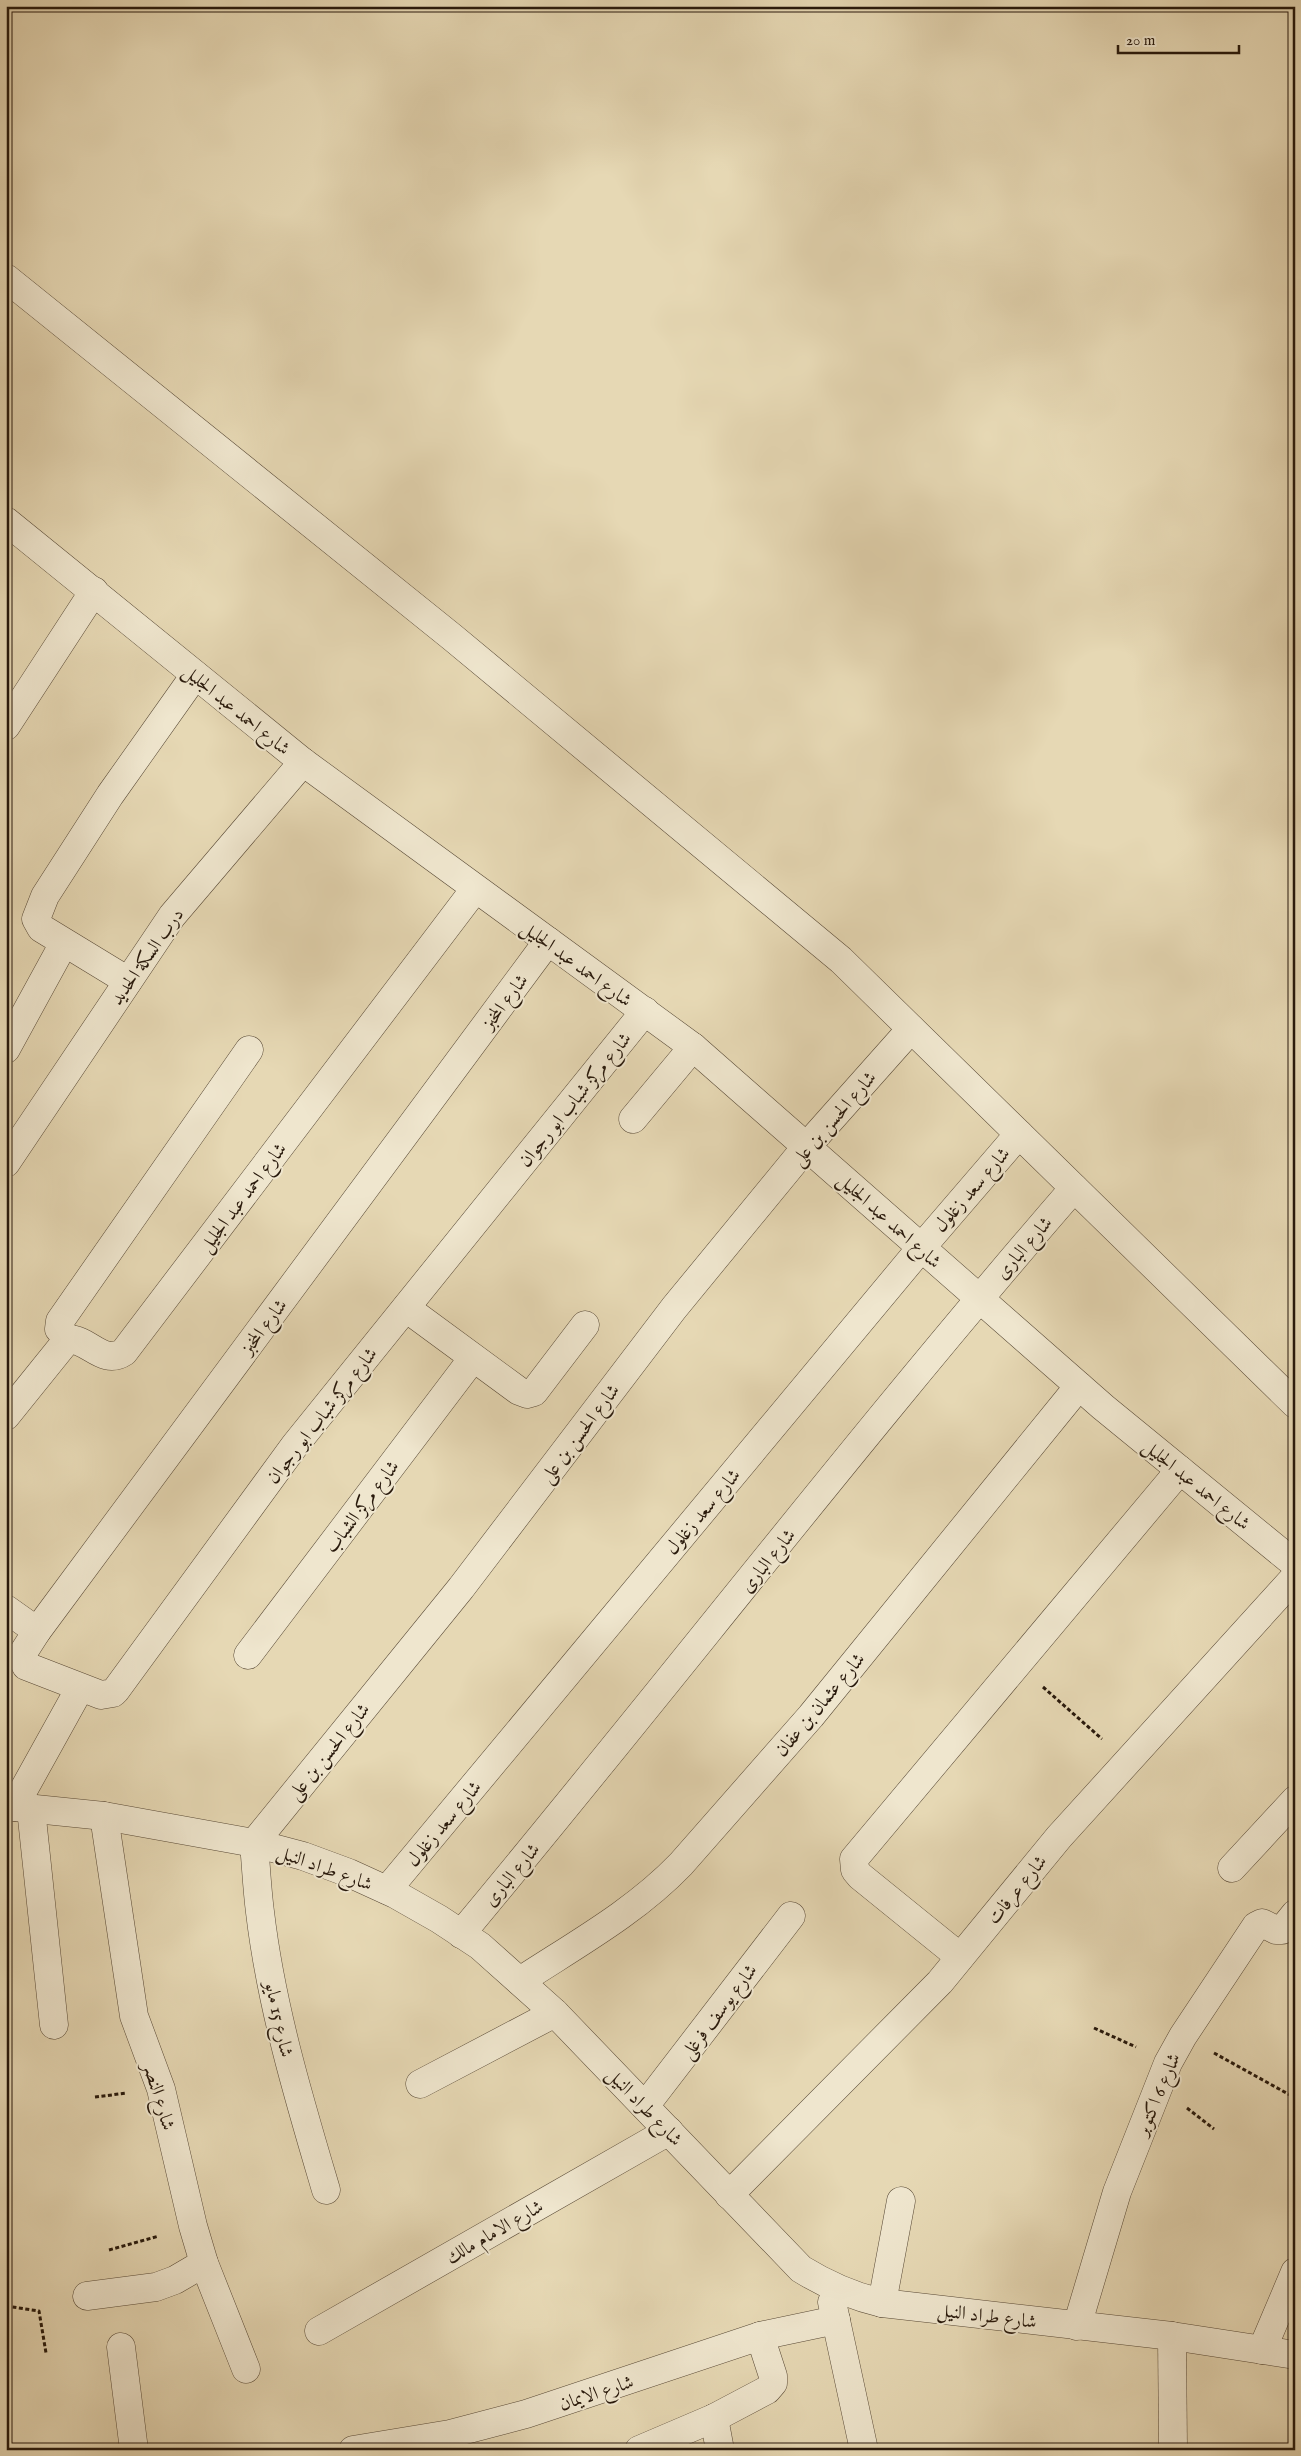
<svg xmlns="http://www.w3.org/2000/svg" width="1301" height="2456" font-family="'IM FELL English',Amiri,serif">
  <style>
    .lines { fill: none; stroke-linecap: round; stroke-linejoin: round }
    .minor-casing { stroke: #584936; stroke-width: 29 }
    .path { stroke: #28190c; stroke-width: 3; stroke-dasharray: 4 2.5; stroke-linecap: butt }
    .minor { stroke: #efe6ce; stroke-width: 28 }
    .labels { text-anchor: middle; stroke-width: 4; stroke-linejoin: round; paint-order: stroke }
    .street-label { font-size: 19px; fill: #28190c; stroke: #efe6ce }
  </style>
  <rect width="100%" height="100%" fill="#e6d8b4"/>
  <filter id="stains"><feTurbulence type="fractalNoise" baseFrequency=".004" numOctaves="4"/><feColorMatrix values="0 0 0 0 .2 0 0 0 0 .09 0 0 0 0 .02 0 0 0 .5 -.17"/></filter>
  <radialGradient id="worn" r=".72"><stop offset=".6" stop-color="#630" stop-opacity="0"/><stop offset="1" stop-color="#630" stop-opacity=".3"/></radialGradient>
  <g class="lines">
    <g class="minor-casing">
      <g id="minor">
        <polyline points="6,278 452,637 841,960 1295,1404"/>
        <polyline points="6,521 303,762 693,1047 1103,1407 1295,1564"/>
        <polyline points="6,726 94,591"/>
        <polyline points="548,941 37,1631 21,1656 26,1666 101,1695 113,1693 116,1690 295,1445 645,1011"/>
        <polyline points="128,981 41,928 36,919 45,896 110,795 195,675"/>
        <polyline points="6,1049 64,943"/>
        <polyline points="633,1119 693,1047"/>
        <polyline points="6,1163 172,916 303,762"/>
        <polyline points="406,1308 519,1391 527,1394 534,1392 585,1325"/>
        <polyline points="68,1339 59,1329 60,1321 249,1050"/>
        <path d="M 6,1416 L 68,1339 C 89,1339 103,1366 124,1352 L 475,889"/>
        <polyline points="6,1609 37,1631"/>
        <polyline points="248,1655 473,1358"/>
        <path d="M 6,1806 L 104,1816 L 254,1843 L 303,1856 L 349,1873 L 395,1894 L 439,1919 L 480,1946 L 555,2013 L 801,2269 C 827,2285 851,2296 882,2303 L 1172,2336 L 1295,2355"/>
        <polyline points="14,1807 80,1688"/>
        <polyline points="31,1809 54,2025"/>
        <polyline points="104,1816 134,2016 161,2089 193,2226 204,2263 246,2369"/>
        <polyline points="1232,1868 1295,1800"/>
        <polyline points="387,1890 921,1248 1019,1134"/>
        <path d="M 461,1934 C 667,1687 863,1431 1074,1188"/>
        <polyline points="960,1957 860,1876 855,1870 854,1859 1180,1470"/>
        <path d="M 520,1981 C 575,1945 635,1912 681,1864 L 811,1716 L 1079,1386"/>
        <polyline points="420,2084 555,2013"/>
        <polyline points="645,2106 791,1916"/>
        <path d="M 326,2190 C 299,2099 271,2006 260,1912 C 257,1889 256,1866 254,1843 L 461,1588 L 674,1308 L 807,1146 L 911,1029"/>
        <polyline points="729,2195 940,1982 1059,1837 1295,1577"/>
        <polyline points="87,2296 156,2287 175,2280 204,2263"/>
        <polyline points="832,2302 864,2450"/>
        <polyline points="882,2303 901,2201"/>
        <polyline points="1077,2326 1117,2192 1168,2063 1183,2036 1256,1926 1262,1923 1276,1930 1282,1930 1295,1914"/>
        <polyline points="319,2331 669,2131"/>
        <polyline points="1172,2336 1173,2450"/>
        <polyline points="121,2347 134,2450"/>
        <polyline points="1262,2350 1295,2272"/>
        <polyline points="714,2418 720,2450"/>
        <polyline points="353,2450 450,2434 526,2414 760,2336 836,2320"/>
        <polyline points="639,2450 714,2418 767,2390 773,2383 773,2376 760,2336"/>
      </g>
    </g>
    <g class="path">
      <polyline points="1043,1687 1102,1739"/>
      <polyline points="1094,2028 1136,2047"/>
      <polyline points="1214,2053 1290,2095"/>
      <polyline points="95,2097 127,2093"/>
      <polyline points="1187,2108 1214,2129"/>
      <polyline points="109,2250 159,2236"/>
      <polyline points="6,2306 39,2311 46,2353"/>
    </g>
    <use href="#minor" class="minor"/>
  </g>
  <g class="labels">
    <g class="street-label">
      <text transform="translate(237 709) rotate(39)" y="7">شارع احمد عبد الجليل</text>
      <text transform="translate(146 956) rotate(-55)" y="7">درب السكة الحديد</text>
      <text transform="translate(577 963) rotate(36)" y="7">شارع احمد عبد الجليل</text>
      <text transform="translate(504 1001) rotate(-53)" y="7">شارع المخبز</text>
      <text transform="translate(574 1099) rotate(-51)" y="7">شارع مركز شباب ابو رجوان</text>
      <text transform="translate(833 1118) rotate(-49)" y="7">شارع الحسن بن على</text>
      <text transform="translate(971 1189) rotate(-49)" y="7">شارع سعد زغلول</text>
      <text transform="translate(242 1197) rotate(-53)" y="7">شارع احمد عبد الجليل</text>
      <text transform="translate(890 1220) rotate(42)" y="7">شارع احمد عبد الجليل</text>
      <text transform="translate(1023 1247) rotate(-49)" y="7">شارع البارى</text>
      <text transform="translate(263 1326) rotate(-53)" y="7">شارع المخبز</text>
      <text transform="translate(321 1415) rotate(-52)" y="7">شارع مركز شباب ابو رجوان</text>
      <text transform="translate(579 1433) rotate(-53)" y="7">شارع الحسن بن على</text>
      <text transform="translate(1197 1484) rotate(39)" y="7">شارع احمد عبد الجليل</text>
      <text transform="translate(361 1506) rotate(-53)" y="7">شارع مركز الشباب</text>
      <text transform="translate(702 1511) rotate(-50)" y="7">شارع سعد زغلول</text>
      <text transform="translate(767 1560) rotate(-51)" y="7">شارع البارى</text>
      <text transform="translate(819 1704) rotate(-50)" y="7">شارع عثمان بن عفان</text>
      <text transform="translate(328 1751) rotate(-51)" y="7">شارع الحسن بن على</text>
      <text transform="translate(443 1823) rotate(-50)" y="7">شارع سعد زغلول</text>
      <text transform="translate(325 1867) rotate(20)" y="7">شارع طراد النيل</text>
      <text transform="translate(511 1874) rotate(-50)" y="7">شارع البارى</text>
      <text transform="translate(1016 1889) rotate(-51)" y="7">شارع عرفات</text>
      <text transform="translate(718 2011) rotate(-53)" y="7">شارع يوسف فرغلى</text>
      <text transform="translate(280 2019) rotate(78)" y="7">شارع 15 مايو</text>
      <text transform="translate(1157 2094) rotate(-67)" y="7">شارع 6 اكتوبر</text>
      <text transform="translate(160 2096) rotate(73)" y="7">شارع النصر</text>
      <text transform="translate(645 2106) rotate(46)" y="7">شارع طراد النيل</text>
      <text transform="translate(494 2231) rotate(-30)" y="7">شارع الامام مالك</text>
      <text transform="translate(987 2315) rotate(7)" y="7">شارع طراد النيل</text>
      <text transform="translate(596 2392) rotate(-18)" y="7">شارع الايمان</text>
    </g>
  </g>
  <rect width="1301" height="2456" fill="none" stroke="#e6d8b4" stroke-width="25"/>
  <rect x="8" y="8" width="1286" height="2441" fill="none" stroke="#28190c" stroke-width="2.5"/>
  <rect x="12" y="12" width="1276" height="2431" fill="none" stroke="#28190c"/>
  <path d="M1118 45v8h121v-8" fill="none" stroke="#28190c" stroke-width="2.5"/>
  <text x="1126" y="45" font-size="15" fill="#28190c" stroke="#efe6ce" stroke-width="4" paint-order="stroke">20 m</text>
  <rect width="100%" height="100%" filter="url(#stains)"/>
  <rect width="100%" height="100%" fill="url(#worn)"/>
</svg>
